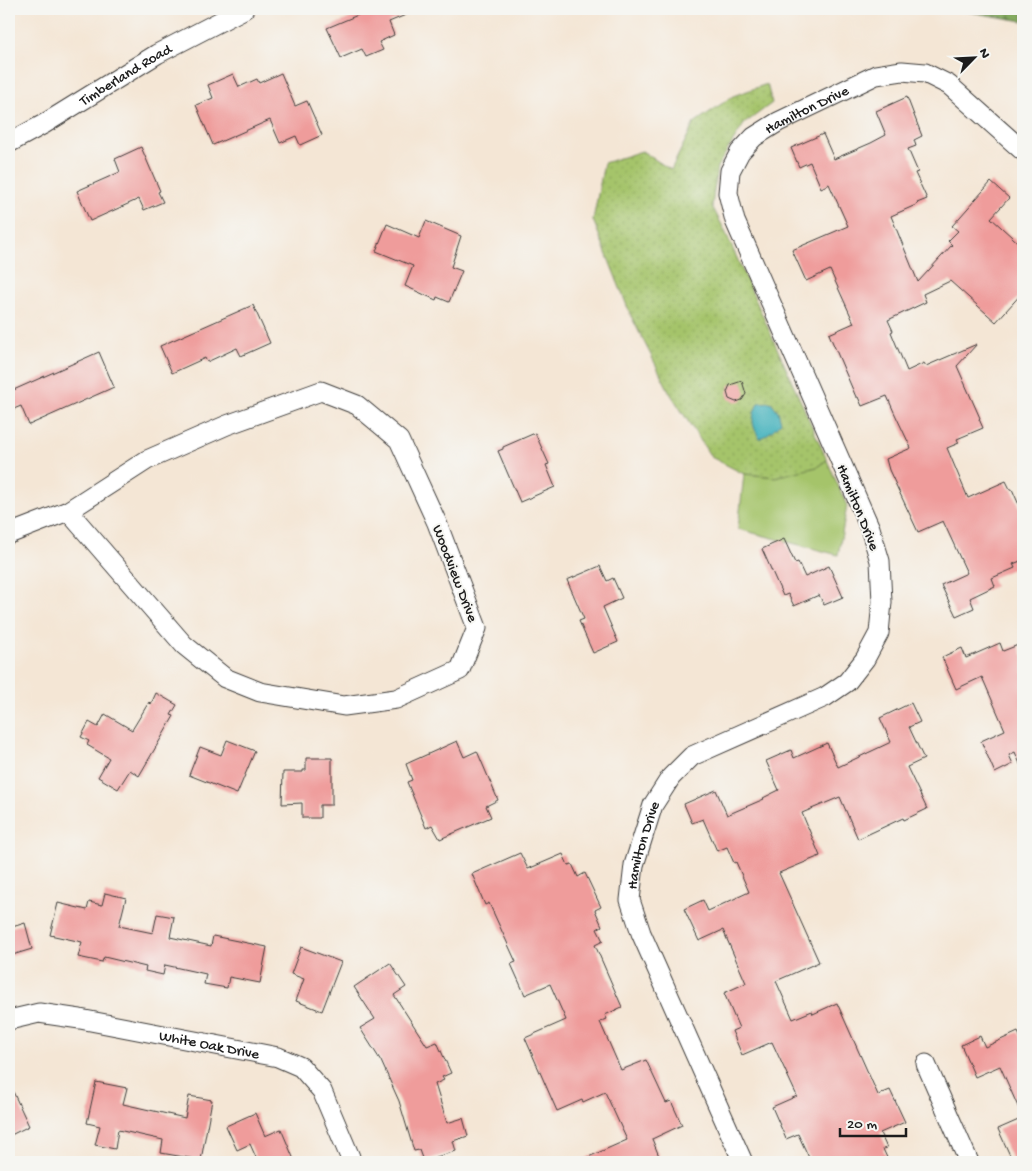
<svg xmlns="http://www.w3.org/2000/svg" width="1032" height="1171" font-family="'Gochi Hand',sans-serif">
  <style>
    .grass { fill: url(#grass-dots); stroke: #607044 }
    .forest { fill: url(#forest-firs); stroke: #50633e }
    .garden { fill: #a5c46b; stroke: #607044 }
    .water { fill: #40b0bb; stroke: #2e666c }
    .building { fill: #ef9c9b }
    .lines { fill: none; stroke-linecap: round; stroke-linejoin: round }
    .street-casing { stroke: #3c3a38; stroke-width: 21 }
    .street { stroke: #fff; stroke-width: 19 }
    .labels { text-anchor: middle; stroke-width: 4; stroke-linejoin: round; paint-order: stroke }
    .street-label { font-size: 15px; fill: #1c1c1c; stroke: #f6f6f2 }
  </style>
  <defs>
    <pattern id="grass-dots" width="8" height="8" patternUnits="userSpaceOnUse" patternTransform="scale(1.25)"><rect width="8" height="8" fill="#a5c46b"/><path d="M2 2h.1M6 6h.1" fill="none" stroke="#8da85c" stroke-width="1.8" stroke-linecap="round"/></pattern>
    <pattern id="forest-firs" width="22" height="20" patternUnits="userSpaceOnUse" patternTransform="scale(1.25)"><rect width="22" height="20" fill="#84aa5f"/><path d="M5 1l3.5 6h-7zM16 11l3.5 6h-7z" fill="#6b8a4e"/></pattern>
  </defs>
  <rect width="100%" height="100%" fill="#f6f6f2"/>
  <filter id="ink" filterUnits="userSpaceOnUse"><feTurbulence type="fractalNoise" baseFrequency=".02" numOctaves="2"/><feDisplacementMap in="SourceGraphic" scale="10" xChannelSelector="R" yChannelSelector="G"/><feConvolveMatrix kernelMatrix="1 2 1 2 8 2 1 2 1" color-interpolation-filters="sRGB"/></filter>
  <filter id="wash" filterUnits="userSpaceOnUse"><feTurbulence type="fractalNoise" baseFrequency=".0096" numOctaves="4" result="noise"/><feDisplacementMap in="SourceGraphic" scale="20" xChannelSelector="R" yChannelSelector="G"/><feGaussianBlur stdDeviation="1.12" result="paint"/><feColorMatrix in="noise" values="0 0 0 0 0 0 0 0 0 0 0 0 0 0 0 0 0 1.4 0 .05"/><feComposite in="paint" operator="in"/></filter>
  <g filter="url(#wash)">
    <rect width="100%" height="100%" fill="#f4e6d5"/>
    <polygon class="grass" points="767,84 772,103 744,124 717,167 712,206 724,229 827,460 817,467 775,477 744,474 711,457 670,393 631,316 593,220 604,163 642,151 671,170 694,123 733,96"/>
    <polygon class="forest" points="951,9 1023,9 1023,21"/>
    <polygon class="garden" points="827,460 847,506 838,555 738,529 744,474 775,477 817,467"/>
    <path class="water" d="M 771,402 L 778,411 L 781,422 L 772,431 L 760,439 C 751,424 751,419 758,403 Z"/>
    <g id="blocks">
      <g class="building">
        <polygon points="372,9 420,9 389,22 394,35 379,42 383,50 366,57 362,49 341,58 327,28"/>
        <polygon points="281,73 295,106 307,101 322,135 300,145 296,136 280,143 270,120 213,145 196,105 213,98 208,85 233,74 239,87 257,79 259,83"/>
        <polygon points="907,97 922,136 914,140 916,146 908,149 918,172 915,173 927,199 917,203 918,204 891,216 918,282 952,245 948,241 958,231 952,226 991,182 1009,198 991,218 1023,247 1023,292 996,322 950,281 923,294 926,302 888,320 893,331 891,332 907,371 924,363 926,366 977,344 957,366 980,418 979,419 983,428 957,439 959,443 947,448 968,498 1006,481 1010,489 1012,489 1023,514 1023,560 1013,564 1015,568 992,578 995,586 970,598 974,608 956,616 941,585 967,573 943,521 918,532 889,470 886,459 911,448 894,412 887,396 862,406 858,397 856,397 829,334 854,323 830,270 806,281 792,250 848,226 829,184 821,188 810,162 799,167 791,148 823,134 834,159 871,143 886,135 876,111"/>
        <polygon points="141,147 160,191 158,192 163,202 144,210 139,199 90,221 77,191 120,172 115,159"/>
        <polygon points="426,221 461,236 451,267 462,271 449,302 437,297 436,300 405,286 413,266 376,251 387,224 419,238"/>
        <polygon points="253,305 270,343 241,356 237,348 207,362 205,358 172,373 160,346"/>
        <polygon points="99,352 114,387 29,425 21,406 9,411 9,392"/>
        <polygon points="742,381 746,394 742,400 736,402 729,399 727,392 730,385"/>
        <polygon points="535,433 549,464 546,465 555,487 520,502 498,451 503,449 503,447"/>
        <polygon points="784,539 795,563 798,562 805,577 829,566 843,597 824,605 819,595 794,606 788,594 783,596 762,549"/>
        <polygon points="600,566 607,581 613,578 622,598 603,607 618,642 593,653 579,621 584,619 567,580"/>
        <polygon points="1000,643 1003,651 1018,645 1023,656 1023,771 1015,752 1009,755 1013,764 995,773 981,741 1005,730 982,677 956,689 942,657 962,648 966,658"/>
        <polygon points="156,693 177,705 171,715 174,716 139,776 130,770 118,789 98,777 109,758 87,745 89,741 81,737 89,722 98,727 105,714 132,730 149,702 151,704"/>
        <polygon points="911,703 920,722 909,727 924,759 907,767 927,809 904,820 903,818 858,839 840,797 802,813 820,856 779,873 819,962 776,981 793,1019 812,1011 813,1014 837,1003 878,1095 890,1090 905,1122 880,1133 887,1148 883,1149 889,1162 811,1162 798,1134 786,1139 772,1107 797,1096 772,1042 742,1055 732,1031 739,1028 724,993 746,983 723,930 699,941 684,909 703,900 708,911 749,892 736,862 734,863 727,847 717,851 703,819 692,823 684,804 716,790 727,815 764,799 763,798 779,790 766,761 791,750 794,758 827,743 838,767 891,742 880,718"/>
        <polygon points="227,740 255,751 237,794 189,775 200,747 221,755"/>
        <polygon points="457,741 464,757 477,751 498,800 486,806 491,817 440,839 432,825 426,828 407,782 412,780 406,764"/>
        <polygon points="306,758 332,758 332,805 320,805 320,818 302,818 302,803 282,804 283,772 303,772 303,770 306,770"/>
        <polygon points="520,853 528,869 563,854 568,865 572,864 578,877 585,873 601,907 595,910 602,926 597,929 603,941 595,945 622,1007 605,1015 607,1019 600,1022 621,1070 646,1060 666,1103 671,1101 682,1125 652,1139 659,1156 655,1158 657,1162 577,1162 627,1140 605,1092 583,1102 582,1100 557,1111 525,1038 566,1020 550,984 525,995 511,964 516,962 489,903 485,905 472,874"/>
        <polygon points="105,893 126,898 119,926 153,933 157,914 174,917 170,937 211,946 213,936 267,947 260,983 229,977 227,988 204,984 206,974 165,965 163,975 145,971 146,967 104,957 102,962 78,957 82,942 50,935 58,903 87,910 89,902 102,905"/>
        <polygon points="25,923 32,949 9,956 9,928"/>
        <polygon points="301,947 341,962 322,1011 296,1001 304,979 291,974"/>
        <polygon points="390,963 406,987 394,995 427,1046 437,1042 451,1073 442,1077 444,1080 435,1084 447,1123 463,1118 468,1136 453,1141 456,1151 423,1161 419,1150 414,1151 399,1101 381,1061 360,1028 375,1019 354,987"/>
        <polygon points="1018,1032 1023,1043 1023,1162 1013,1162 998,1129 1023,1118 1000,1066 975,1077 961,1045 980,1036 985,1047"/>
        <polygon points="96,1082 127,1088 123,1104 185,1118 189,1096 212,1100 201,1160 161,1153 163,1140 118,1130 115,1149 95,1145 100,1126 87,1123"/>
        <polygon points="9,1083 29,1126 9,1136"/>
        <polygon points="255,1113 265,1136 281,1129 295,1162 258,1162 250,1144 237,1150 226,1126"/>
      </g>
    </g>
  </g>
  <g filter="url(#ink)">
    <use href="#blocks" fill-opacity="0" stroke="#3c3a38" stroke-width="1"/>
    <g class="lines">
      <g class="street-casing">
        <g id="street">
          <path id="s1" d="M 9,143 L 44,124 L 157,54 L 244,9"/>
          <polygon points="321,391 357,405 399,440 437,523 477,628 460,670 396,699 344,706 260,692 225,678 184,645 68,511 147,460 227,425"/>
          <polyline points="9,534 68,511"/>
          <path id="s2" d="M 9,1020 L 39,1013 L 80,1019 L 278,1057 L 301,1067 L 322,1091 L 350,1157 L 350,1162"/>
          <polyline points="926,1064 969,1162"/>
          <path id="s3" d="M 743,1162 L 641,933 L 630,900 L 634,865 L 653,805 L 671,777 L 692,756 L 825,697 L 847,682 L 865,659 L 879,633 L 882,602 L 880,561 L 870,528 L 735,221 L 728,193 L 730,171 L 740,152 L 754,137 L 778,122 L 876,75 L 902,71 L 925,73 L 949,85 L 1023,151"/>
        </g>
      </g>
      <use href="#street" class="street"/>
    </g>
  </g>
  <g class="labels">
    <g class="street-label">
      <text dy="5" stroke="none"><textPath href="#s1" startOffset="135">Timberland Road</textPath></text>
      <text dy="5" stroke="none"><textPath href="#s3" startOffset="1272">Hamilton Drive</textPath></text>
      <text transform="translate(859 507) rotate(68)" y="5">Hamilton Drive</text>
      <text transform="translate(456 573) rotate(69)" y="5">Woodview Drive</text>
      <text dy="5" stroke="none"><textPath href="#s3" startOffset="342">Hamilton Drive</textPath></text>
      <text dy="5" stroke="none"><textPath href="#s2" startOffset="204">White Oak Drive</textPath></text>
    </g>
  </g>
  <rect width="1032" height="1171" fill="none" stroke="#f6f6f2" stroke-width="30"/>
  <g transform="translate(974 58) rotate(66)" stroke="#f6f6f2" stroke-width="4" paint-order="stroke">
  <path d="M0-4L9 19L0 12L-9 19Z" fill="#1c1c1c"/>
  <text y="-8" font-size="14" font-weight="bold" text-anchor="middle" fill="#1c1c1c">N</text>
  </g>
  <path d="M840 1128v8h66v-8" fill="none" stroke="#1c1c1c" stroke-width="2.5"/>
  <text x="847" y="1128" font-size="15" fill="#1c1c1c" stroke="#f6f6f2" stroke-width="4" paint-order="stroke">20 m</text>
</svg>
